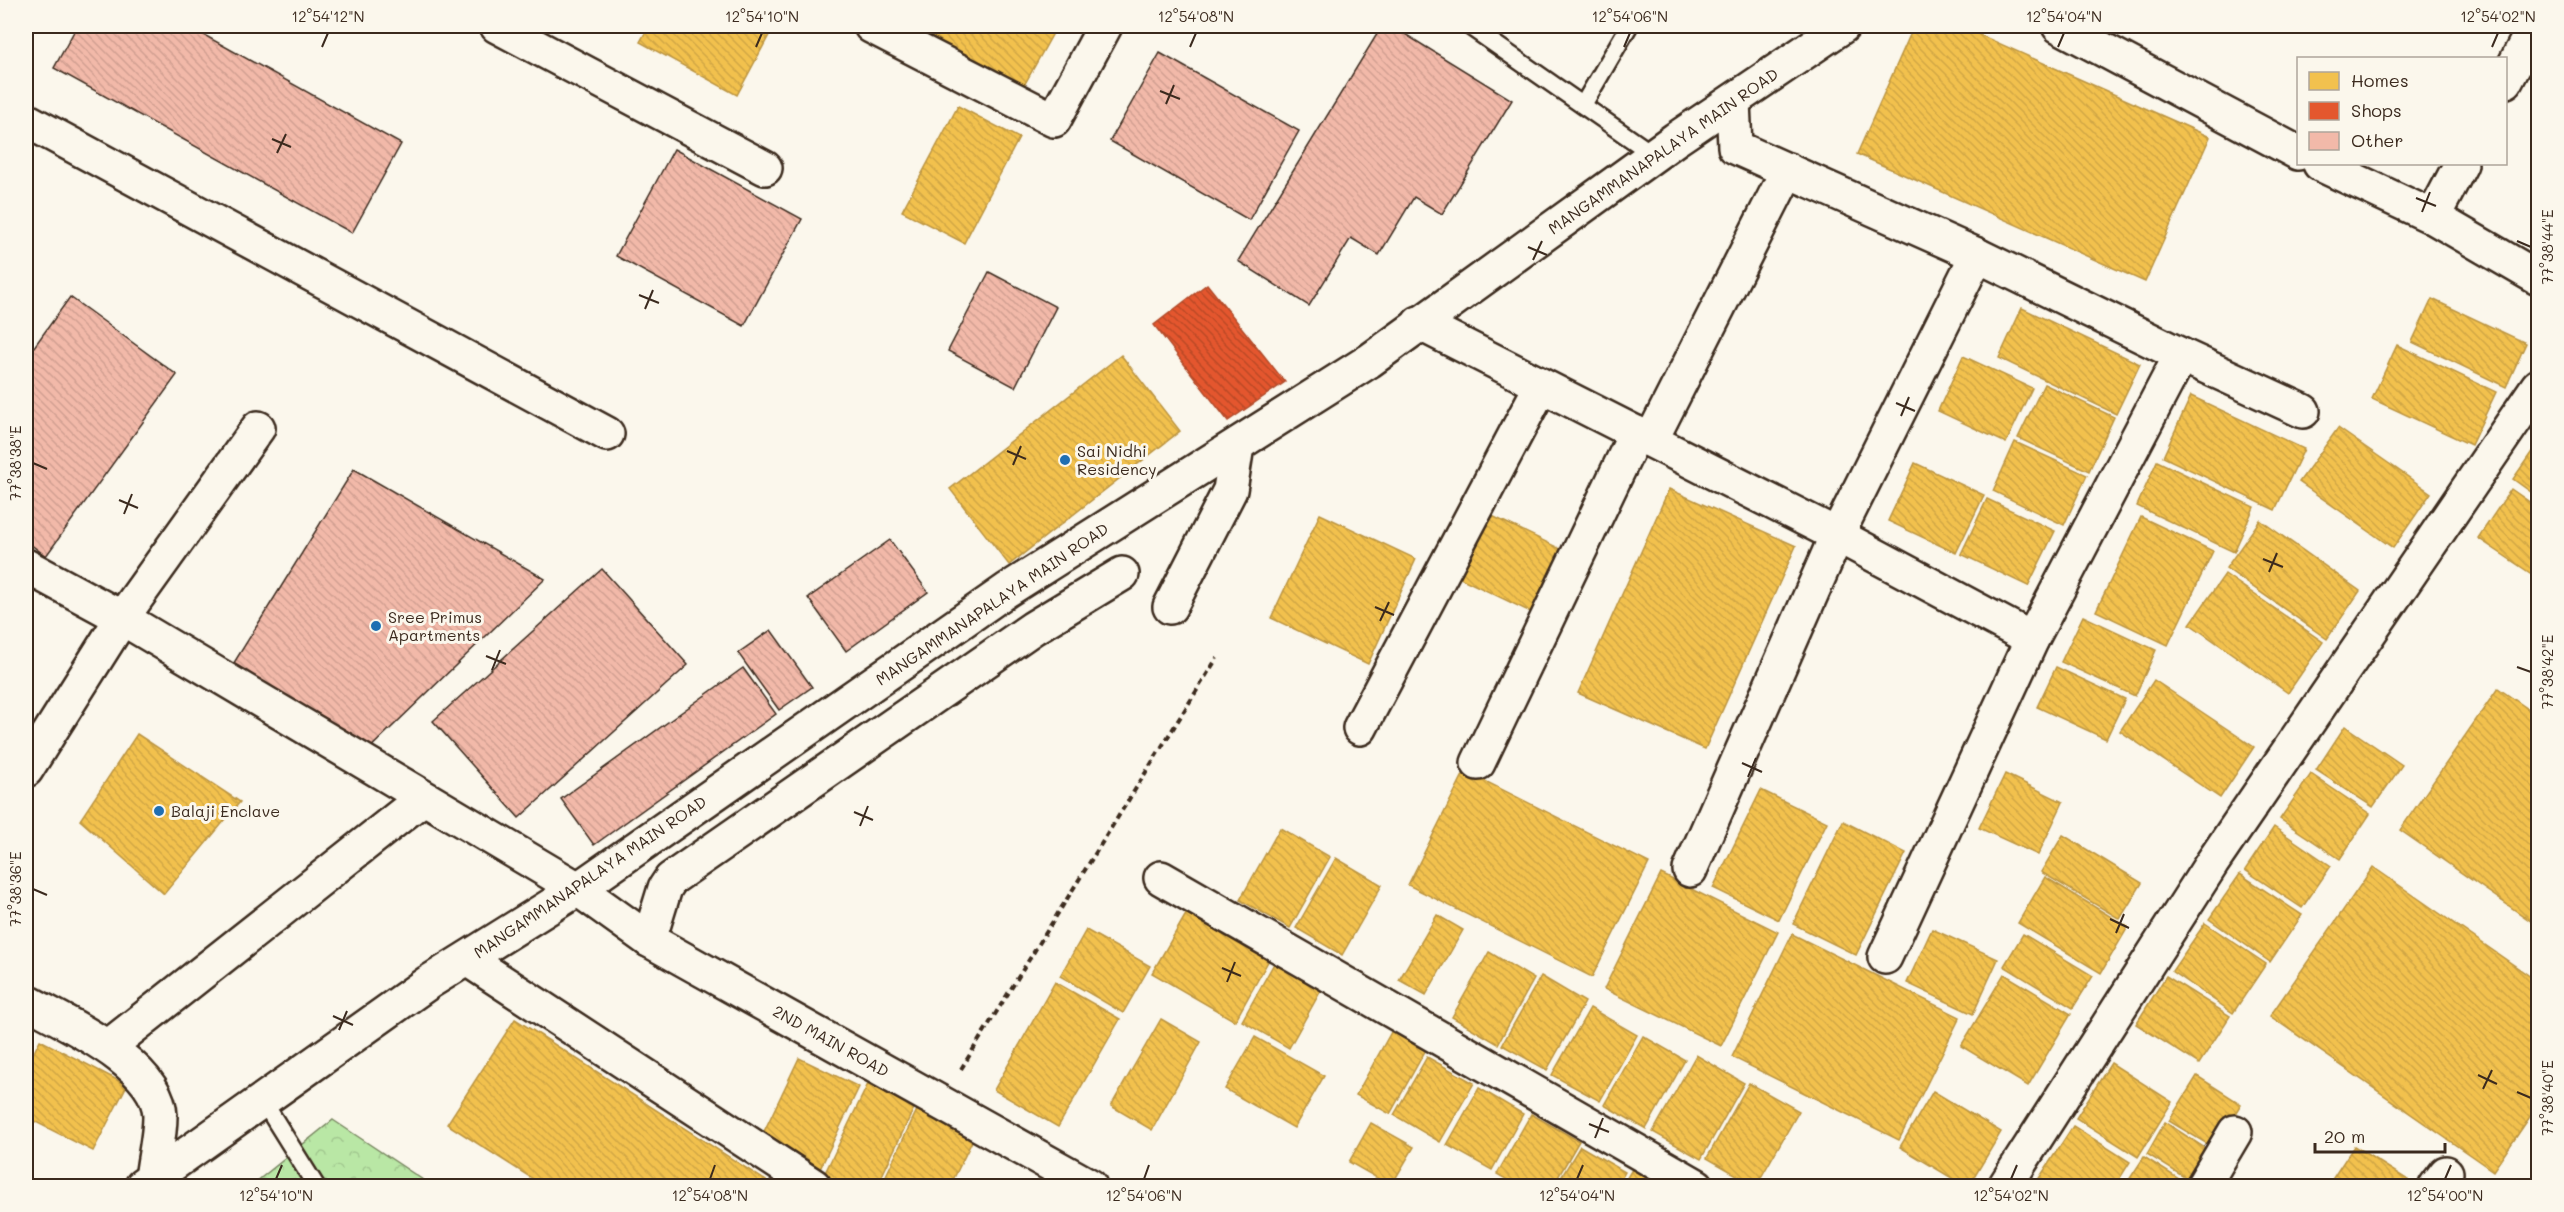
<svg xmlns="http://www.w3.org/2000/svg" width="2564" height="1212" font-family="Mali,sans-serif">
  <style>
    .park { fill: url(#park-crowns); stroke: #7a8862; stroke-width: 1.5 }
    .homes { fill: url(#homes-back-hatch); stroke: #bb9440; stroke-width: 1.5 }
    .shops { fill: url(#shops-back-hatch); stroke: #b14a29; stroke-width: 1.5 }
    .building { fill: url(#building-back-hatch); stroke: #3b2a1e; stroke-width: 1.5 }
    .lines { fill: none; stroke-linecap: round; stroke-linejoin: round }
    .lane-casing { stroke: #3b2a1e; stroke-width: 21 }
    .street-casing { stroke: #3b2a1e; stroke-width: 38 }
    .secondary-casing { stroke: #3b2a1e; stroke-width: 38 }
    .path { stroke: #3b2a1e; stroke-width: 4; stroke-dasharray: 6 4.5; stroke-linecap: butt }
    .lane { stroke: #fbf7ec; stroke-width: 16 }
    .street { stroke: #fbf7ec; stroke-width: 33 }
    .secondary { stroke: #fbf7ec; stroke-width: 33 }
    .ticks { fill: none; stroke: #3b2a1e; stroke-width: 2 }
    .poi-dot { fill: #1f6fb2; stroke: #fbf7ec; stroke-width: 2 }
    .labels { text-anchor: middle; stroke-width: 6; stroke-linejoin: round; paint-order: stroke }
    .street-label { font-size: 16px; fill: #3b2a1e; stroke: #fbf7ec }
    .poi-label { font-size: 16px; fill: #3b2a1e; stroke: #fbf7ec; text-anchor: start }
    .neatline { fill: none; stroke: #3b2a1e; stroke-width: 2 }
    .ticks-label { font-size: 15px; text-anchor: middle; fill: #3b2a1e }
  </style>
  <defs>
    <pattern id="park-crowns" width="20" height="18" patternUnits="userSpaceOnUse" patternTransform="scale(1.5)"><rect width="20" height="18" fill="#b9e7a5"/><path d="M2 6a3 3 0 1 1 6 0M12 15a3 3 0 1 1 6 0" fill="none" stroke="#a0c68e"/></pattern>
    <pattern id="homes-back-hatch" width="6" height="6" patternUnits="userSpaceOnUse" patternTransform="scale(1.5)"><rect width="6" height="6" fill="#f2c14e"/><path d="M-1 5l2 2M0 0l6 6M5-1l2 2" fill="none" stroke="#d0a644"/></pattern>
    <pattern id="shops-back-hatch" width="6" height="6" patternUnits="userSpaceOnUse" patternTransform="scale(1.5)"><rect width="6" height="6" fill="#e4572e"/><path d="M-1 5l2 2M0 0l6 6M5-1l2 2" fill="none" stroke="#ba4827"/></pattern>
    <pattern id="building-back-hatch" width="6" height="6" patternUnits="userSpaceOnUse" patternTransform="scale(1.5)"><rect width="6" height="6" fill="#f2b9a9"/><path d="M-1 5l2 2M0 0l6 6M5-1l2 2" fill="none" stroke="#d09f91"/></pattern>
  </defs>
  <rect width="100%" height="100%" fill="#fbf7ec"/>
  <filter id="ink" filterUnits="userSpaceOnUse"><feTurbulence type="fractalNoise" baseFrequency=".0167" numOctaves="2"/><feDisplacementMap in="SourceGraphic" scale="12" xChannelSelector="R" yChannelSelector="G"/><feConvolveMatrix kernelMatrix="1 2 1 2 8 2 1 2 1" color-interpolation-filters="sRGB"/></filter>
  <g filter="url(#ink)">
    <polygon class="park" points="333,1120 432,1186 251,1186"/>
    <g class="homes">
      <polygon points="649,26 774,26 737,95 640,42"/>
      <polygon points="907,26 1057,26 1022,89"/>
      <polygon points="1914,26 1960,26 2210,137 2145,282 1857,154"/>
      <polygon points="958,106 1019,138 964,243 902,211"/>
      <polygon points="2432,299 2526,343 2506,387 2412,342"/>
      <polygon points="2022,308 2140,364 2116,414 1999,358"/>
      <polygon points="2397,345 2496,392 2471,445 2372,399"/>
      <polygon points="1121,355 1180,431 1009,565 950,489"/>
      <polygon points="1963,356 2032,388 2006,443 1938,411"/>
      <polygon points="2044,384 2114,417 2089,471 2018,438"/>
      <polygon points="2191,396 2304,449 2275,510 2163,457"/>
      <polygon points="2338,428 2431,493 2393,548 2299,482"/>
      <polygon points="2015,442 2087,475 2064,525 1993,491"/>
      <polygon points="2538,443 2538,497 2513,479"/>
      <polygon points="2157,461 2254,507 2234,552 2137,506"/>
      <polygon points="1915,463 1984,495 1956,553 1888,521"/>
      <polygon points="1669,489 1796,546 1705,749 1578,693"/>
      <polygon points="2511,489 2538,508 2538,573 2536,577 2478,538"/>
      <polygon points="1987,499 2055,531 2028,586 1961,554"/>
      <polygon points="1320,514 1416,559 1368,664 1271,618"/>
      <polygon points="1490,515 1567,552 1537,615 1460,578"/>
      <polygon points="2141,517 2213,551 2168,645 2096,611"/>
      <polygon points="2260,520 2360,591 2327,639 2226,568"/>
      <polygon points="2225,574 2323,642 2288,693 2190,624"/>
      <polygon points="2083,616 2156,650 2135,696 2061,662"/>
      <polygon points="2056,667 2125,699 2106,739 2037,707"/>
      <polygon points="2154,680 2254,747 2220,798 2120,731"/>
      <polygon points="2498,688 2538,716 2538,926 2400,830"/>
      <polygon points="2345,726 2402,765 2373,807 2316,770"/>
      <polygon points="137,734 240,802 164,894 80,820"/>
      <polygon points="1465,771 1649,863 1592,977 1408,885"/>
      <polygon points="2005,774 2063,802 2038,855 1979,828"/>
      <polygon points="2311,774 2370,814 2340,859 2280,819"/>
      <polygon points="1761,790 1827,822 1779,920 1713,888"/>
      <polygon points="1843,821 1906,853 1856,955 1793,924"/>
      <polygon points="2274,827 2331,866 2302,908 2245,870"/>
      <polygon points="1280,828 1330,857 1290,928 1240,900"/>
      <polygon points="2063,835 2142,883 2120,919 2041,872"/>
      <polygon points="1336,858 1382,885 1342,955 1296,928"/>
      <polygon points="2373,867 2538,982 2538,1105 2493,1171 2270,1016"/>
      <polygon points="1661,874 1778,932 1721,1046 1604,989"/>
      <polygon points="2240,874 2302,915 2270,962 2209,919"/>
      <polygon points="2045,877 2128,927 2101,973 2018,923"/>
      <polygon points="1189,909 1271,956 1235,1021 1152,973"/>
      <polygon points="1437,915 1463,930 1426,995 1399,980"/>
      <polygon points="2205,923 2266,964 2233,1013 2172,971"/>
      <polygon points="1932,929 1998,959 1973,1014 1907,983"/>
      <polygon points="1086,930 1150,966 1123,1013 1060,976"/>
      <polygon points="1792,934 1960,1017 1899,1140 1732,1057"/>
      <polygon points="2023,934 2093,976 2073,1008 2004,966"/>
      <polygon points="1489,952 1534,979 1498,1044 1452,1017"/>
      <polygon points="1277,958 1324,985 1289,1048 1242,1021"/>
      <polygon points="2004,974 2071,1014 2028,1086 1961,1046"/>
      <polygon points="1541,976 1585,1002 1547,1070 1502,1045"/>
      <polygon points="2166,976 2230,1016 2199,1064 2136,1024"/>
      <polygon points="1055,982 1120,1019 1058,1127 994,1090"/>
      <polygon points="1590,1008 1637,1035 1600,1101 1552,1075"/>
      <polygon points="515,1019 774,1186 544,1186 447,1124"/>
      <polygon points="1161,1019 1201,1042 1152,1130 1111,1106"/>
      <polygon points="1395,1025 1429,1044 1390,1114 1356,1095"/>
      <polygon points="26,1026 32,1029 26,1041"/>
      <polygon points="1643,1036 1685,1060 1646,1129 1604,1105"/>
      <polygon points="1255,1037 1324,1076 1294,1128 1225,1089"/>
      <polygon points="40,1040 127,1085 93,1151 26,1117 26,1068"/>
      <polygon points="1696,1055 1744,1083 1701,1159 1653,1132"/>
      <polygon points="1427,1057 1474,1083 1440,1142 1394,1115"/>
      <polygon points="799,1058 859,1087 820,1169 760,1140"/>
      <polygon points="2111,1063 2172,1102 2138,1157 2076,1118"/>
      <polygon points="2197,1076 2241,1104 2214,1148 2169,1121"/>
      <polygon points="1749,1083 1799,1111 1756,1186 1707,1158"/>
      <polygon points="868,1084 915,1106 877,1186 843,1186 823,1177"/>
      <polygon points="1479,1088 1523,1114 1492,1170 1447,1145"/>
      <polygon points="1933,1091 2001,1132 1969,1186 1965,1186 1900,1147"/>
      <polygon points="918,1108 975,1135 950,1186 881,1186"/>
      <polygon points="1531,1114 1579,1141 1553,1186 1518,1186 1497,1174"/>
      <polygon points="2165,1122 2211,1152 2192,1182 2147,1154"/>
      <polygon points="1371,1123 1414,1147 1391,1186 1349,1162"/>
      <polygon points="2073,1126 2130,1162 2115,1186 2034,1186"/>
      <polygon points="1580,1146 1625,1172 1617,1186 1556,1186"/>
      <polygon points="2354,1146 2408,1180 2404,1186 2339,1186 2331,1181"/>
      <polygon points="2144,1157 2190,1186 2125,1186"/>
      <polygon points="1634,1166 1671,1186 1622,1186"/>
    </g>
    <polygon class="shops" points="1207,284 1285,382 1228,421 1154,325"/>
    <g class="building">
      <polygon points="77,26 188,26 401,144 352,233 54,68"/>
      <polygon points="1382,26 1392,26 1512,100 1442,214 1414,197 1379,255 1351,238 1309,306 1238,261"/>
      <polygon points="1160,53 1299,131 1249,220 1110,141"/>
      <polygon points="674,149 802,219 744,326 616,256"/>
      <polygon points="989,272 1056,307 1015,387 948,351"/>
      <polygon points="70,297 177,375 46,556 26,541 26,358"/>
      <polygon points="354,469 545,579 365,753 227,674"/>
      <polygon points="890,540 928,592 846,651 808,598"/>
      <polygon points="602,569 688,665 519,818 433,721"/>
      <polygon points="771,630 812,687 779,710 738,653"/>
      <polygon points="743,668 776,714 594,845 561,799"/>
    </g>
    <g class="lines">
      <g class="lane-casing">
        <g id="lane">
          <polyline points="1469,26 1654,155"/>
          <polyline points="1583,105 1629,26"/>
          <polyline points="263,1101 316,1186"/>
        </g>
      </g>
      <g class="street-casing">
        <g id="street">
          <polyline points="497,26 765,168"/>
          <polyline points="871,26 1054,120 1105,26"/>
          <polyline points="2506,81 2535,26"/>
          <polyline points="1733,101 1735,147 1977,255 2181,355 2303,411"/>
          <polyline points="26,120 607,434"/>
          <polyline points="2433,217 2461,164"/>
          <polyline points="1419,323 1837,535 2032,639"/>
          <polyline points="1651,440 1788,170"/>
          <polyline points="26,566 122,618 578,889 649,940 1090,1186"/>
          <polyline points="1170,607 1230,490 1237,446"/>
          <polyline points="1360,728 1541,386"/>
          <polyline points="1478,763 1636,433"/>
          <polyline points="26,770 122,618 258,428"/>
          <polyline points="1690,870 1837,535 1977,255"/>
          <polyline points="1161,878 1697,1186"/>
          <polyline points="649,940 665,888 671,879 1033,628 1122,574"/>
          <polyline points="1885,957 2032,639 2181,355"/>
          <polyline points="467,959 814,1186"/>
          <path d="M 26,1001 C 65,1023 159,1064 160,1116 C 160,1137 154,1159 152,1180"/>
          <polyline points="108,1047 423,798"/>
          <polyline points="2005,1186 2212,863 2538,386"/>
          <polyline points="2203,1186 2235,1132"/>
          <polyline points="2436,1186 2446,1173"/>
        </g>
      </g>
      <g class="secondary-casing">
        <g id="secondary">
          <polyline points="2059,26 2298,153"/>
          <polyline points="2320,164 2433,217 2538,278"/>
          <polyline points="142,1186 429,982 578,889 1007,590 1369,361 1676,139 1843,26"/>
        </g>
      </g>
      <polyline class="path" points="961,1069 1217,658"/>
      <use href="#lane" class="lane"/>
      <use href="#street" class="street"/>
      <use href="#secondary" class="secondary"/>
    </g>
  </g>
  <path class="ticks" d="M 322,47 L 328,33M 756,47 L 762,33M 1190,47 L 1196,33M 1624,47 L 1630,33M 2058,47 L 2064,33M 2492,47 L 2498,33M 1160,91 L 1180,99M 1166,104 L 1174,85M 272,139 L 291,147M 277,153 L 286,134M 2416,198 L 2436,206M 2422,212 L 2430,192M 2517,241 L 2531,247M 1528,247 L 1547,255M 1533,260 L 1542,241M 639,295 L 659,303M 645,309 L 653,290M 1896,403 L 1915,411M 1901,416 L 1909,397M 1007,451 L 1026,459M 33,463 L 47,469M 1013,465 L 1021,446M 119,500 L 138,508M 124,514 L 132,494M 2263,559 L 2283,567M 2269,572 L 2277,553M 1375,607 L 1394,615M 1380,621 L 1389,602M 486,656 L 506,664M 2517,667 L 2531,672M 492,670 L 500,650M 1742,763 L 1762,772M 1748,777 L 1756,758M 854,812 L 873,820M 860,826 L 868,806M 33,889 L 47,895M 2110,919 L 2129,928M 2116,933 L 2124,914M 1222,968 L 1241,976M 1227,982 L 1235,962M 333,1016 L 353,1025M 339,1030 L 347,1011M 2478,1075 L 2497,1084M 2483,1089 L 2492,1070M 2517,1092 L 2531,1098M 1589,1124 L 1609,1132M 1595,1138 L 1603,1118M 276,1179 L 282,1165M 710,1179 L 715,1165M 1144,1179 L 1149,1165M 1577,1179 L 1583,1165M 2011,1179 L 2017,1165M 2445,1179 L 2451,1165"/>
  <g class="poi-dot">
    <circle cx="1065" cy="460" r="6"/>
    <circle cx="376" cy="626" r="6"/>
    <circle cx="159" cy="811" r="6"/>
  </g>
  <g class="labels">
    <g class="street-label">
      <text transform="translate(1663 151) rotate(-35)" y="6">MANGAMMANAPALAYA MAIN ROAD</text>
      <text transform="translate(992 604) rotate(-34)" y="6">MANGAMMANAPALAYA MAIN ROAD</text>
      <text transform="translate(590 877) rotate(-34)" y="6">MANGAMMANAPALAYA MAIN ROAD</text>
      <text transform="translate(831 1041) rotate(29)" y="6">2ND MAIN ROAD</text>
    </g>
    <g class="poi-label">
      <text x="1077" y="457">Sai Nidhi<tspan x="1077" dy="18">Residency</tspan></text>
      <text x="388" y="623">Sree Primus<tspan x="388" dy="18">Apartments</tspan></text>
      <text x="171" y="817">Balaji Enclave</text>
    </g>
  </g>
  <rect width="2564" height="1212" fill="none" stroke="#fbf7ec" stroke-width="66"/>
  <rect x="2297" y="57" width="210" height="108" fill="#fbf7ec" stroke="#aea59a" stroke-width="1.5"/>
  <rect x="2309" y="72" width="30" height="18" fill="#f2c14e" stroke="#aea59a" stroke-width="1.5"/>
  <text x="2351" y="87" font-size="18" fill="#3b2a1e">Homes</text>
  <rect x="2309" y="102" width="30" height="18" fill="#e4572e" stroke="#aea59a" stroke-width="1.5"/>
  <text x="2351" y="117" font-size="18" fill="#3b2a1e">Shops</text>
  <rect x="2309" y="132" width="30" height="18" fill="#f2b9a9" stroke="#aea59a" stroke-width="1.5"/>
  <text x="2351" y="147" font-size="18" fill="#3b2a1e">Other</text>
  <path d="M2315 1143v9h130v-9" fill="none" stroke="#3b2a1e" stroke-width="3"/>
  <text x="2324" y="1143" font-size="18" fill="#3b2a1e" stroke="#fbf7ec" stroke-width="4.5" paint-order="stroke">20 m</text>
  <rect x="33" y="33" width="2498" height="1146" class="neatline"/>
  <g class="ticks-label">
    <text x="328" y="22">12°54'12"N</text>
    <text x="762" y="22">12°54'10"N</text>
    <text x="1196" y="22">12°54'08"N</text>
    <text x="1630" y="22">12°54'06"N</text>
    <text x="2064" y="22">12°54'04"N</text>
    <text x="2498" y="22">12°54'02"N</text>
    <text transform="translate(2548 247) rotate(-90)" y="5">77°38'44"E</text>
    <text transform="translate(16 463) rotate(-90)" y="5">77°38'38"E</text>
    <text transform="translate(2548 672) rotate(-90)" y="5">77°38'42"E</text>
    <text transform="translate(16 889) rotate(-90)" y="5">77°38'36"E</text>
    <text transform="translate(2548 1098) rotate(-90)" y="5">77°38'40"E</text>
    <text x="276" y="1201">12°54'10"N</text>
    <text x="710" y="1201">12°54'08"N</text>
    <text x="1144" y="1201">12°54'06"N</text>
    <text x="1577" y="1201">12°54'04"N</text>
    <text x="2011" y="1201">12°54'02"N</text>
    <text x="2445" y="1201">12°54'00"N</text>
  </g>
</svg>
